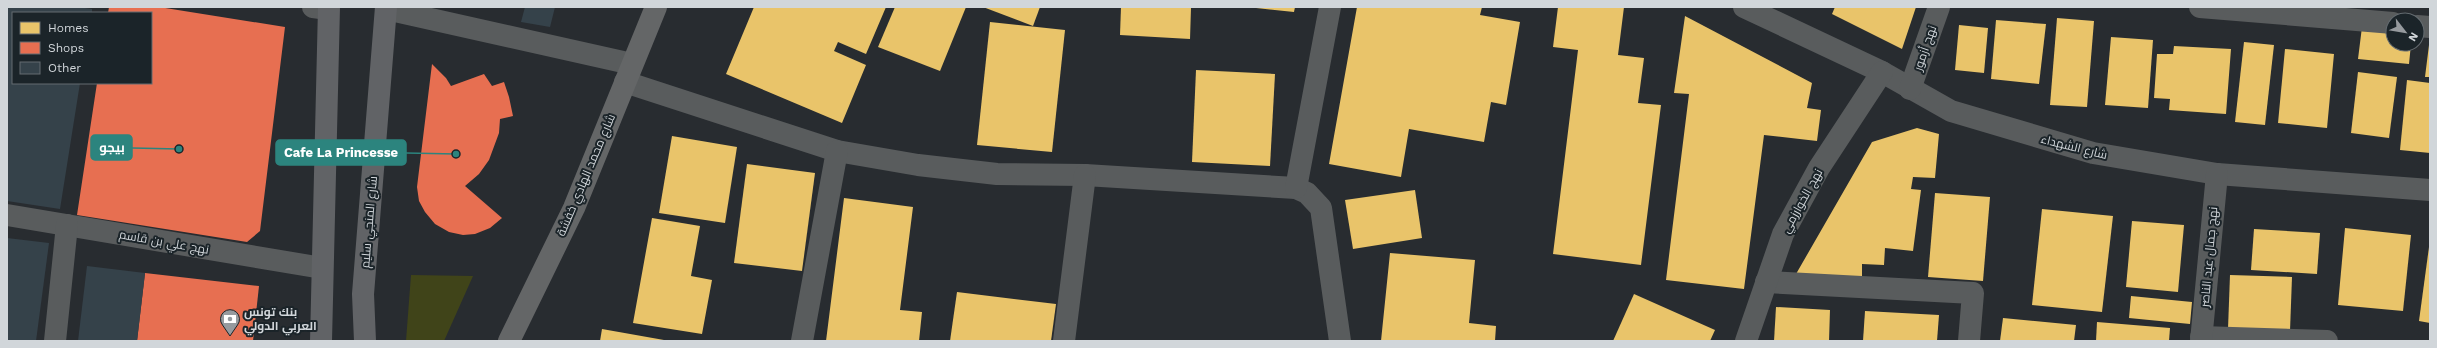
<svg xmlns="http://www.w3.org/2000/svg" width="2437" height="348" font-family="'Work Sans',Cairo,sans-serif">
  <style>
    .green { fill: #404419 }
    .homes { fill: #e9c46a }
    .shops { fill: #e76f51 }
    .building { fill: #35424a }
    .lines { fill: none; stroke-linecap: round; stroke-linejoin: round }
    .minor { stroke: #595c5d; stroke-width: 22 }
    .secondary { stroke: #646667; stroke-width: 22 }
    .primary { stroke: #616366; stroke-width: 22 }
    .labels { text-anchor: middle; stroke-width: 4; stroke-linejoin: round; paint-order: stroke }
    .street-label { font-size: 12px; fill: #d1d6da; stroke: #1b2429 }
    .poi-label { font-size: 12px; font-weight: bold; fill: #d1d6da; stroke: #1b2429; text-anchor: start }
    .leader { fill: none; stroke: #2c847e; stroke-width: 1.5 }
    .callout-dot { fill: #2c847e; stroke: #1b2429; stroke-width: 1.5 }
    .callout { fill: #2c847e; stroke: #2c847e; stroke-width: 1.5 }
    .callout-label { font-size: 13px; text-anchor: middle; font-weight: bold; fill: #fff }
  </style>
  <rect width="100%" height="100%" fill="#282c30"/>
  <polygon class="green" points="411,275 473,276 444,341 406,341"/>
  <g class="homes">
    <polygon points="754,7 886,7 866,54 838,42 834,51 866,65 842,123 726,74"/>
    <polygon points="895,7 966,7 940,71 878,47"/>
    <polygon points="983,7 1040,7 1033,26"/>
    <polygon points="1121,7 1191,7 1190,39 1120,35"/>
    <polygon points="1247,7 1295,7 1294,12"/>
    <polygon points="1357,7 1482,7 1480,15 1520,22 1506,105 1491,102 1484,142 1409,129 1401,177 1329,164"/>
    <polygon points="1558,7 1624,7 1618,55 1644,58 1638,103 1661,105 1641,265 1553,254 1578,50 1553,47"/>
    <polygon points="1835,7 1916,7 1902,49 1832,14"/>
    <polygon points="1685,16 1812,83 1807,108 1821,110 1817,141 1764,135 1744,289 1666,280 1689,94 1674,93"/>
    <polygon points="2057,18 2094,21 2087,107 2050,105"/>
    <polygon points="1996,20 2046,24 2039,84 1991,79"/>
    <polygon points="990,22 1065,30 1052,152 977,145"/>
    <polygon points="1959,25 1988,28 1984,73 1955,70"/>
    <polygon points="2362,27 2393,30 2393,44 2411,44 2409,64 2358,59"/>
    <polygon points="2111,37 2153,40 2148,108 2105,105"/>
    <polygon points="2244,42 2274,45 2265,125 2235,122"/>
    <polygon points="2429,45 2430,45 2430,77 2425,77"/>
    <polygon points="2174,46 2231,49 2226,114 2169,110 2170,99 2154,98 2157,54 2173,54"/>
    <polygon points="2285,49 2334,54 2327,128 2278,123"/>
    <polygon points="1196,70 1275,74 1270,166 1192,162"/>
    <polygon points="2358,72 2397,77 2389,138 2351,133"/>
    <polygon points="2407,80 2430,83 2430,153 2400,150"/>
    <polygon points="1917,128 1939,134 1935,178 1913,177 1911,189 1921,190 1913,251 1885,248 1884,265 1862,264 1862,278 1796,274 1872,142"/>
    <polygon points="672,136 737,147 725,223 659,213"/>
    <polygon points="747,164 815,173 802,271 734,263"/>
    <polygon points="1415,190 1422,238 1353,249 1345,200"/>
    <polygon points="1935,193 1990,197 1983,281 1928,277"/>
    <polygon points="844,198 913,207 900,310 922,312 919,341 826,341"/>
    <polygon points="2042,209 2113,216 2102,312 2032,305"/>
    <polygon points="652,218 700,226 691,276 712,280 702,334 633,323"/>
    <polygon points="2132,221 2184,225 2178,292 2126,287"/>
    <polygon points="2345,228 2411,235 2403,311 2338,305"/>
    <polygon points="2254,229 2320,233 2317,274 2251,270"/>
    <polygon points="2429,247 2430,248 2430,323 2419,321"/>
    <polygon points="1390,253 1475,260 1469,323 1496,326 1495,341 1381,341"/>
    <polygon points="2230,275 2292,277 2290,331 2228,329"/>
    <polygon points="957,292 1056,304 1051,341 950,341"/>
    <polygon points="1634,294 1715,330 1710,341 1613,341"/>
    <polygon points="2131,296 2192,302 2190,324 2129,318"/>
    <polygon points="1776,307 1830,310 1829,341 1774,341"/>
    <polygon points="1865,311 1939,315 1937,341 1863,341"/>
    <polygon points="2003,318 2076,325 2074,341 2000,341"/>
    <polygon points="2097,322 2170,328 2169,341 2096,341"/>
    <polygon points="602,329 664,340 664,341 600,341"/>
  </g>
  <g class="shops">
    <polygon points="109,7 159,7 285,27 260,231 247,242 77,215 97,83 151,83 151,13 108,13"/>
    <polygon points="432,64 446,78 451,86 484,74 492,86 504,82 509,97 513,116 500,119 499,133 489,160 479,174 465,186 502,218 490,228 475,234 463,235 449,232 435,224 425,212 419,201 417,187"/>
    <polygon points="145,273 259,286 253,341 137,341"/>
  </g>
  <g class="building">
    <polygon points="7,7 78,7 92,9 92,13 13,13 13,83 80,83 60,209 7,201"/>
    <polygon points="525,7 555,7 550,27 521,22"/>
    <polygon points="7,238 49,243 36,341 7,341"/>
    <polygon points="87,266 145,273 137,341 78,341"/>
  </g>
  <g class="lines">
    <g class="minor">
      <polyline points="313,7 328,9"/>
      <polyline points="1744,7 1882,72 1951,111 2093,153 2217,174 2430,190"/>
      <polyline points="2200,7 2393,23"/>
      <polyline points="386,9 632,64"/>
      <polyline points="2417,26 2430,27"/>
      <polyline points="625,82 837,151 918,165 997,174 1085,175 1296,188 1307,193 1321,208 1340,341"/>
      <polyline points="1910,89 1939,7"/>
      <polyline points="1296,188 1330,7"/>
      <polyline points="7,215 322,268"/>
      <polyline points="1766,282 1973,293 1969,341"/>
      <polyline points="2201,337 2327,341"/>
      <polyline points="55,341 67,225"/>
      <polyline points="802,341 837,151"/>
      <polyline points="1064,341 1085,175"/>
      <polyline points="1746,341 1783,234 1819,168 1882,72"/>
      <polyline points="2201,341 2217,174"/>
    </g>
    <polyline class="secondary" points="509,341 574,208 656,7"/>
    <g class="primary">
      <polyline points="321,341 329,7"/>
      <polyline points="365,341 363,294 386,7"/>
    </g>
  </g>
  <defs>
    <g id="bank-pin" transform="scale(1)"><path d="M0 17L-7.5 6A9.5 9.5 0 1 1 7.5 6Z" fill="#969a9e" stroke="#1b2429"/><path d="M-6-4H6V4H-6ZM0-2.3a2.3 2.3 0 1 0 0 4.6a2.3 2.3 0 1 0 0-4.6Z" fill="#fff"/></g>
  </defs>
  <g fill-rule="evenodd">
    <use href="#bank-pin" x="230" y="319"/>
  </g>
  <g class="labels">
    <g class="street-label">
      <text transform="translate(1925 48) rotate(-71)" y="4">نهج أزمور</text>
      <text transform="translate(2074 147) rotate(14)" y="4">شارع الشهداء</text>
      <text transform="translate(586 175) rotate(-67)" y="4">شارع محمد الهادي خفشة</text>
      <text transform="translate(1802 201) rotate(-61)" y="4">نهج الخوارزمي</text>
      <text transform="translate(369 222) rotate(-85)" y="4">شارع المنجي سليم</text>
      <text transform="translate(164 242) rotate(10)" y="4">نهج علي بن قاسم</text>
      <text transform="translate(2209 257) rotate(-85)" y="4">نهج جمال عبد الناصر</text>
    </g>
    <g class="poi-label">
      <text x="244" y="316">بنك تونس<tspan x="244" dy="14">العربي الدولي</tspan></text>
    </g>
  </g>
  <path class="leader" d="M179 149L132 148M456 154L406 153"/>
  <g class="callout-dot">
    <circle cx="179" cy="149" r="4"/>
    <circle cx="456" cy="154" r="4"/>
  </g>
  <g class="callout">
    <rect x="91" y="135" width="41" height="25" rx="4"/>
    <rect x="276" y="140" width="130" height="25" rx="4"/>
  </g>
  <g class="callout-label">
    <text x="112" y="152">بيجو</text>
    <text x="341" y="157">Cafe La Princesse</text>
  </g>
  <rect width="2437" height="348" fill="none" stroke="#d1d6da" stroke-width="16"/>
  <rect x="12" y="12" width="140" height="72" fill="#1b2429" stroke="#646b70"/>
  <rect x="20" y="22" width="20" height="12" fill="#e9c46a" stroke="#646b70"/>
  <text x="48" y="32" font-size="12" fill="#d1d6da">Homes</text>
  <rect x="20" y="42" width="20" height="12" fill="#e76f51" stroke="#646b70"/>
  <text x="48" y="52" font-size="12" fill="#d1d6da">Shops</text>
  <rect x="20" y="62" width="20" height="12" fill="#35424a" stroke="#646b70"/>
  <text x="48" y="72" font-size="12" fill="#d1d6da">Other</text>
  <g transform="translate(2405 32) rotate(121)"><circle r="19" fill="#1b2429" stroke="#646b70"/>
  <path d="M0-3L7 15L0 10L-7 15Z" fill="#969a9e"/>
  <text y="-6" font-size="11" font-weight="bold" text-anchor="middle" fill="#d1d6da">N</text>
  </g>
</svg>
